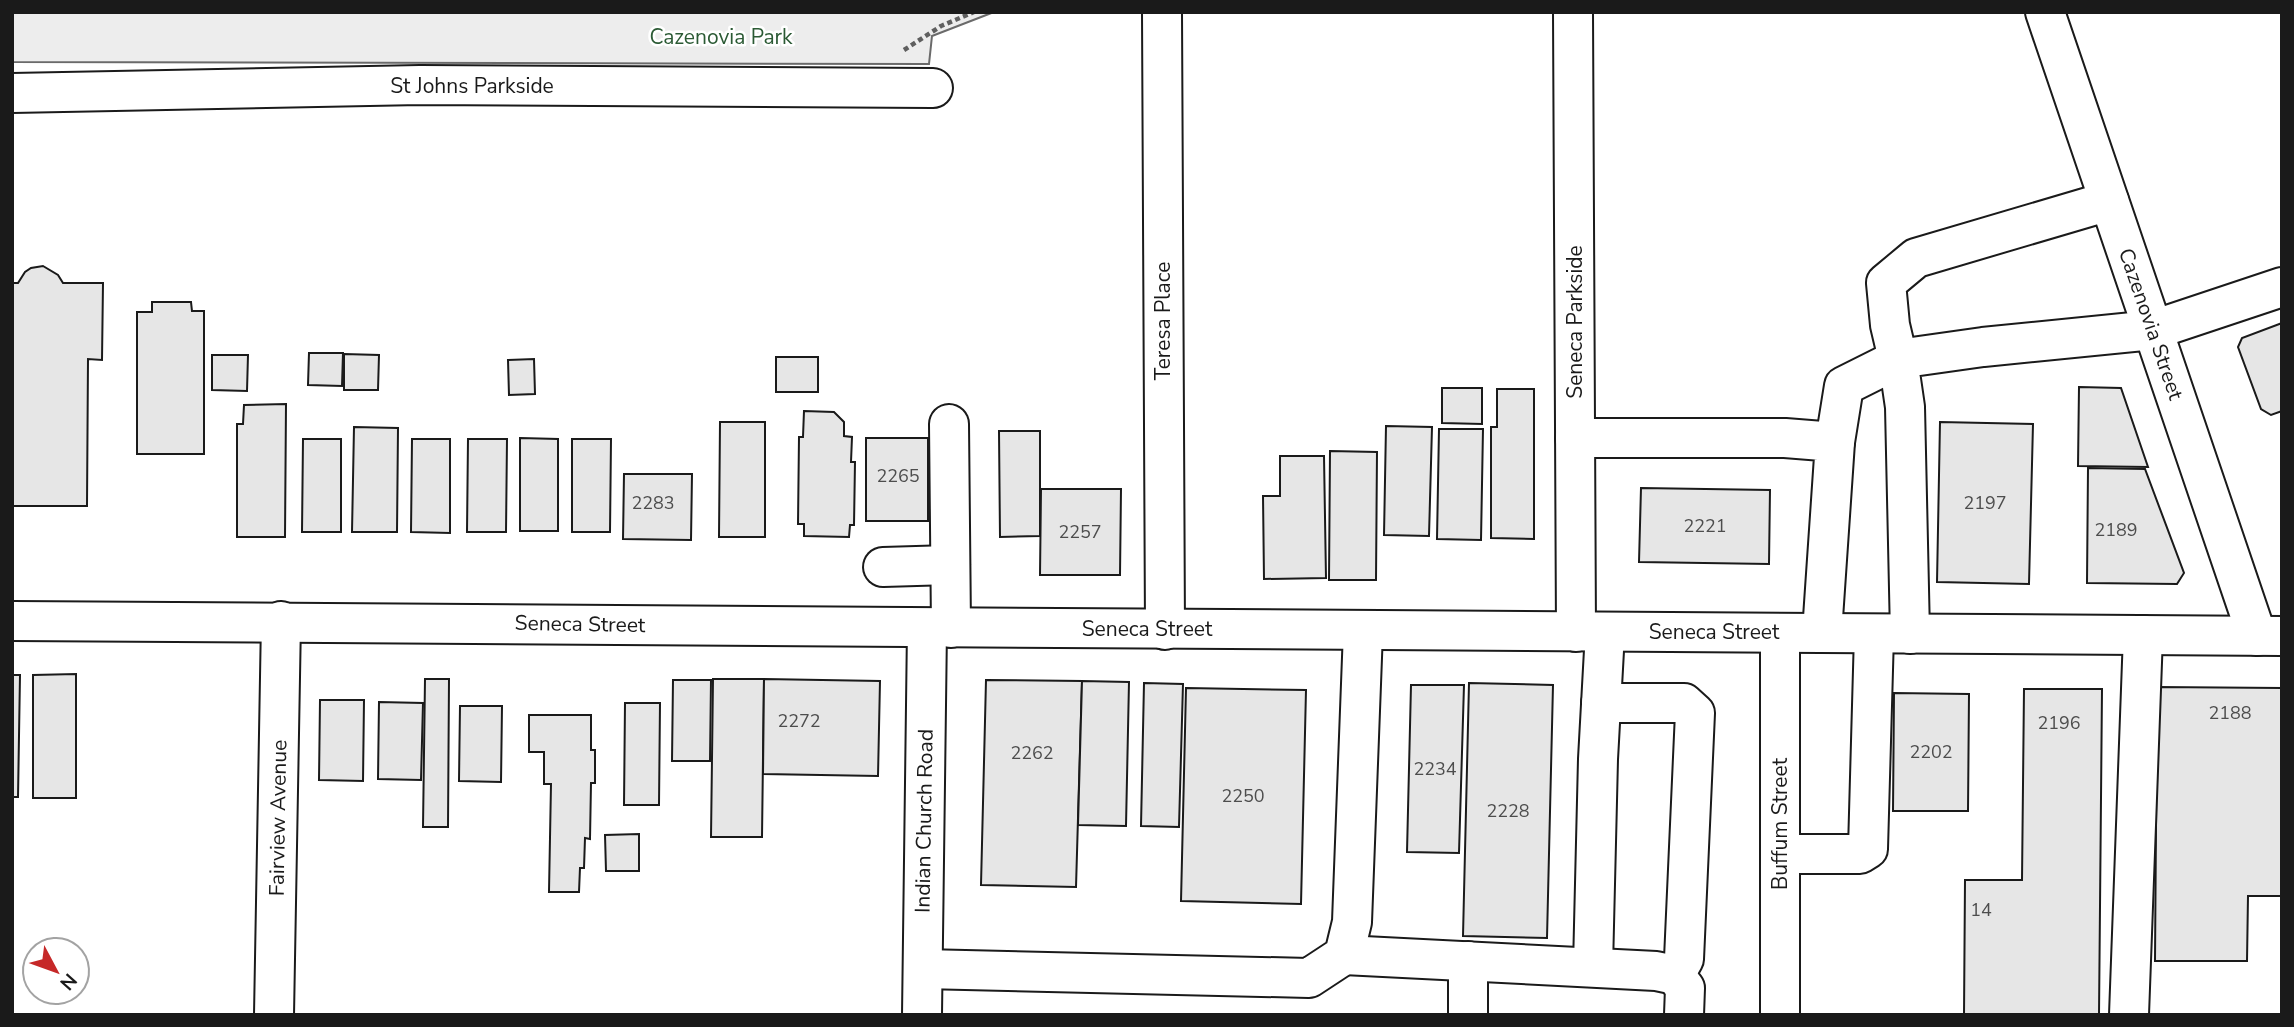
<svg xmlns="http://www.w3.org/2000/svg" width="2294" height="1027" font-family="'Nunito Sans',sans-serif">
  <style>
    .built { fill: #ededed; stroke: #6a6a6a; stroke-width: 2 }
    .building { fill: #e6e6e6; stroke: #1a1a1a; stroke-width: 2 }
    .lines { fill: none; stroke-linecap: round; stroke-linejoin: round }
    .minor-casing { stroke: #1a1a1a; stroke-width: 42 }
    .major-casing { stroke: #1a1a1a; stroke-width: 42 }
    .path { stroke: #5f5f5f; stroke-width: 4.5; stroke-dasharray: 5 3.5; stroke-linecap: butt }
    .minor { stroke: #fff; stroke-width: 38 }
    .major { stroke: #fff; stroke-width: 38 }
    .labels { text-anchor: middle; stroke-width: 5; stroke-linejoin: round; paint-order: stroke }
    .number-label { font-size: 18px; fill: #4d4d4d }
    .park-label { font-size: 21px; fill: #2b5a34; stroke: #fff }
    .street-label { font-size: 21px; fill: #1a1a1a; stroke: #fff }
  </style>
  <rect width="100%" height="100%" fill="#fff"/>
  <polygon class="built" points="12,12 994,12 932,36 929,64 12,62"/>
  <g class="building">
    <polygon points="43,266 58,275 63,283 103,283 102,360 88,359 87,506 12,506 12,283 18,283 25,272 31,268"/>
    <polygon points="152,302 191,302 192,311 204,311 204,454 137,454 137,312 152,312"/>
    <polygon points="2282,323 2282,411 2271,415 2261,409 2238,347 2242,338"/>
    <polygon points="309,353 343,353 342,386 308,385"/>
    <polygon points="344,354 379,355 378,390 344,390"/>
    <polygon points="212,355 248,355 247,391 212,390"/>
    <rect x="776" y="357" width="42" height="35"/>
    <polygon points="534,359 535,394 509,395 508,360"/>
    <polygon points="2079,387 2121,388 2148,467 2078,466"/>
    <polygon points="1442,388 1482,388 1482,424 1442,423"/>
    <polygon points="1497,389 1534,389 1534,539 1491,538 1491,427 1497,427"/>
    <polygon points="286,404 285,537 237,537 237,424 243,424 244,405"/>
    <polygon points="804,411 834,412 844,422 844,436 852,437 851,462 855,462 854,525 850,525 849,537 804,536 804,524 798,524 799,437 803,437"/>
    <polygon points="720,422 765,422 765,537 719,537"/>
    <polygon points="1940,422 2033,424 2029,584 1937,582"/>
    <polygon points="1386,426 1432,427 1429,536 1384,535"/>
    <polygon points="354,427 398,428 397,532 352,532"/>
    <polygon points="1439,429 1483,429 1481,540 1437,539"/>
    <polygon points="999,431 1040,431 1040,536 1000,537"/>
    <polygon points="520,438 558,439 558,531 520,531"/>
    <rect x="866" y="438" width="62" height="83"/>
    <polygon points="303,439 341,439 341,532 302,532"/>
    <polygon points="412,439 450,439 450,533 411,532"/>
    <polygon points="468,439 507,439 506,532 467,532"/>
    <polygon points="572,439 611,439 610,532 572,532"/>
    <polygon points="1330,451 1377,452 1376,580 1329,580"/>
    <polygon points="1280,456 1324,456 1326,578 1264,579 1263,496 1280,496"/>
    <polygon points="2088,468 2145,469 2184,573 2177,584 2087,583"/>
    <polygon points="624,474 692,474 691,540 623,539"/>
    <polygon points="1641,488 1770,490 1769,564 1639,562"/>
    <polygon points="1041,489 1121,489 1120,575 1040,575"/>
    <polygon points="76,674 76,798 33,798 33,675"/>
    <polygon points="12,675 20,675 18,797 12,797"/>
    <polygon points="425,679 449,679 448,827 423,827"/>
    <polygon points="713,679 764,679 762,837 711,837"/>
    <polygon points="764,679 880,681 878,776 763,774"/>
    <polygon points="673,680 711,680 710,761 672,761"/>
    <polygon points="986,680 1082,681 1076,887 981,885"/>
    <polygon points="1082,681 1129,682 1126,826 1078,825"/>
    <polygon points="1144,683 1183,684 1179,827 1141,826"/>
    <polygon points="1469,683 1553,685 1547,938 1463,936"/>
    <polygon points="1411,685 1464,685 1459,853 1407,852"/>
    <polygon points="2157,687 2282,688 2282,896 2248,896 2247,961 2155,961"/>
    <polygon points="1186,688 1306,690 1301,904 1181,901"/>
    <polygon points="2024,689 2102,689 2099,1015 1964,1015 1965,880 2022,880"/>
    <polygon points="1894,693 1969,694 1968,811 1893,811"/>
    <polygon points="320,700 364,700 363,781 319,780"/>
    <polygon points="379,702 423,703 421,780 378,779"/>
    <polygon points="625,703 660,703 659,805 624,805"/>
    <polygon points="460,706 502,706 501,782 459,781"/>
    <polygon points="529,715 591,715 591,750 595,750 595,783 591,783 590,839 585,838 584,868 580,868 579,892 549,892 551,784 544,784 544,752 529,752"/>
    <polygon points="639,834 639,871 606,871 605,835"/>
  </g>
  <g class="lines">
    <g class="minor-casing">
      <g id="minor">
        <polyline points="1162,12 1165,630"/>
        <polyline points="1573,12 1576,632"/>
        <polyline points="2045,12 2257,636"/>
        <polyline points="12,93 420,85 933,88"/>
        <polyline points="949,424 951,628"/>
        <polyline points="1575,438 1785,438 1835,442 1822,633"/>
        <polyline points="1835,442 1844,386 1898,359 1890,325 1886,283 1916,258 2109,201"/>
        <polyline points="883,567 950,565"/>
        <polyline points="1780,633 1780,1015"/>
        <polyline points="1910,634 1905,407 1898,359 1983,347 2153,330 2282,287"/>
        <polyline points="1601,703 1684,703 1695,713 1684,959 1675,975"/>
        <polyline points="1780,854 1860,854 1868,849 1874,634"/>
        <polyline points="1344,955 1656,971 1675,975 1685,988 1684,1015"/>
        <polyline points="1468,961 1468,1015"/>
        <polyline points="1593,967 1598,759 1605,632"/>
        <polyline points="923,969 1309,978 1344,955 1352,922 1363,631"/>
        <polyline points="274,1015 281,621"/>
        <polyline points="922,1015 927,628"/>
        <polyline points="2129,1015 2143,635"/>
      </g>
    </g>
    <g class="major-casing">
      <polyline id="major" points="12,621 2282,636"/>
    </g>
    <polyline class="path" points="904,50 941,26 974,12"/>
    <use href="#minor" class="minor"/>
    <use href="#major" class="major"/>
  </g>
  <g class="labels">
    <g class="number-label">
      <text x="898" y="482">2265</text>
      <text x="653" y="509">2283</text>
      <text x="1985" y="509">2197</text>
      <text x="1705" y="532">2221</text>
      <text x="2116" y="536">2189</text>
      <text x="1080" y="538">2257</text>
      <text x="2230" y="719">2188</text>
      <text x="799" y="727">2272</text>
      <text x="2059" y="729">2196</text>
      <text x="1931" y="758">2202</text>
      <text x="1032" y="759">2262</text>
      <text x="1435" y="775">2234</text>
      <text x="1243" y="802">2250</text>
      <text x="1508" y="817">2228</text>
      <text x="1981" y="916">14</text>
    </g>
    <g class="park-label">
      <text x="721" y="44">Cazenovia Park</text>
    </g>
    <g class="street-label">
      <text x="472" y="93">St Johns Parkside</text>
      <text transform="translate(1163 321) rotate(-90)" y="7">Teresa Place</text>
      <text transform="translate(1575 322) rotate(-90)" y="7">Seneca Parkside</text>
      <text transform="translate(2151 324) rotate(71)" y="7">Cazenovia Street</text>
      <text transform="translate(580 624) rotate(1)" y="7">Seneca Street</text>
      <text x="1147" y="636">Seneca Street</text>
      <text x="1714" y="639">Seneca Street</text>
      <text transform="translate(278 818) rotate(-89)" y="7">Fairview Avenue</text>
      <text transform="translate(924 821) rotate(-89)" y="7">Indian Church Road</text>
      <text transform="translate(1780 824) rotate(-90)" y="7">Buffum Street</text>
    </g>
  </g>
  <rect width="2294" height="1027" fill="none" stroke="#1a1a1a" stroke-width="28"/>
  <g transform="translate(56 971) rotate(131)"><circle r="33" fill="#ffffff" stroke="#a3a3a3" stroke-width="2"/>
  <path d="M0-5L12 26L0 18L-12 26Z" fill="#c62828"/>
  <text y="-10" font-size="19" font-weight="bold" text-anchor="middle" fill="#1a1a1a">N</text>
  </g>
</svg>
